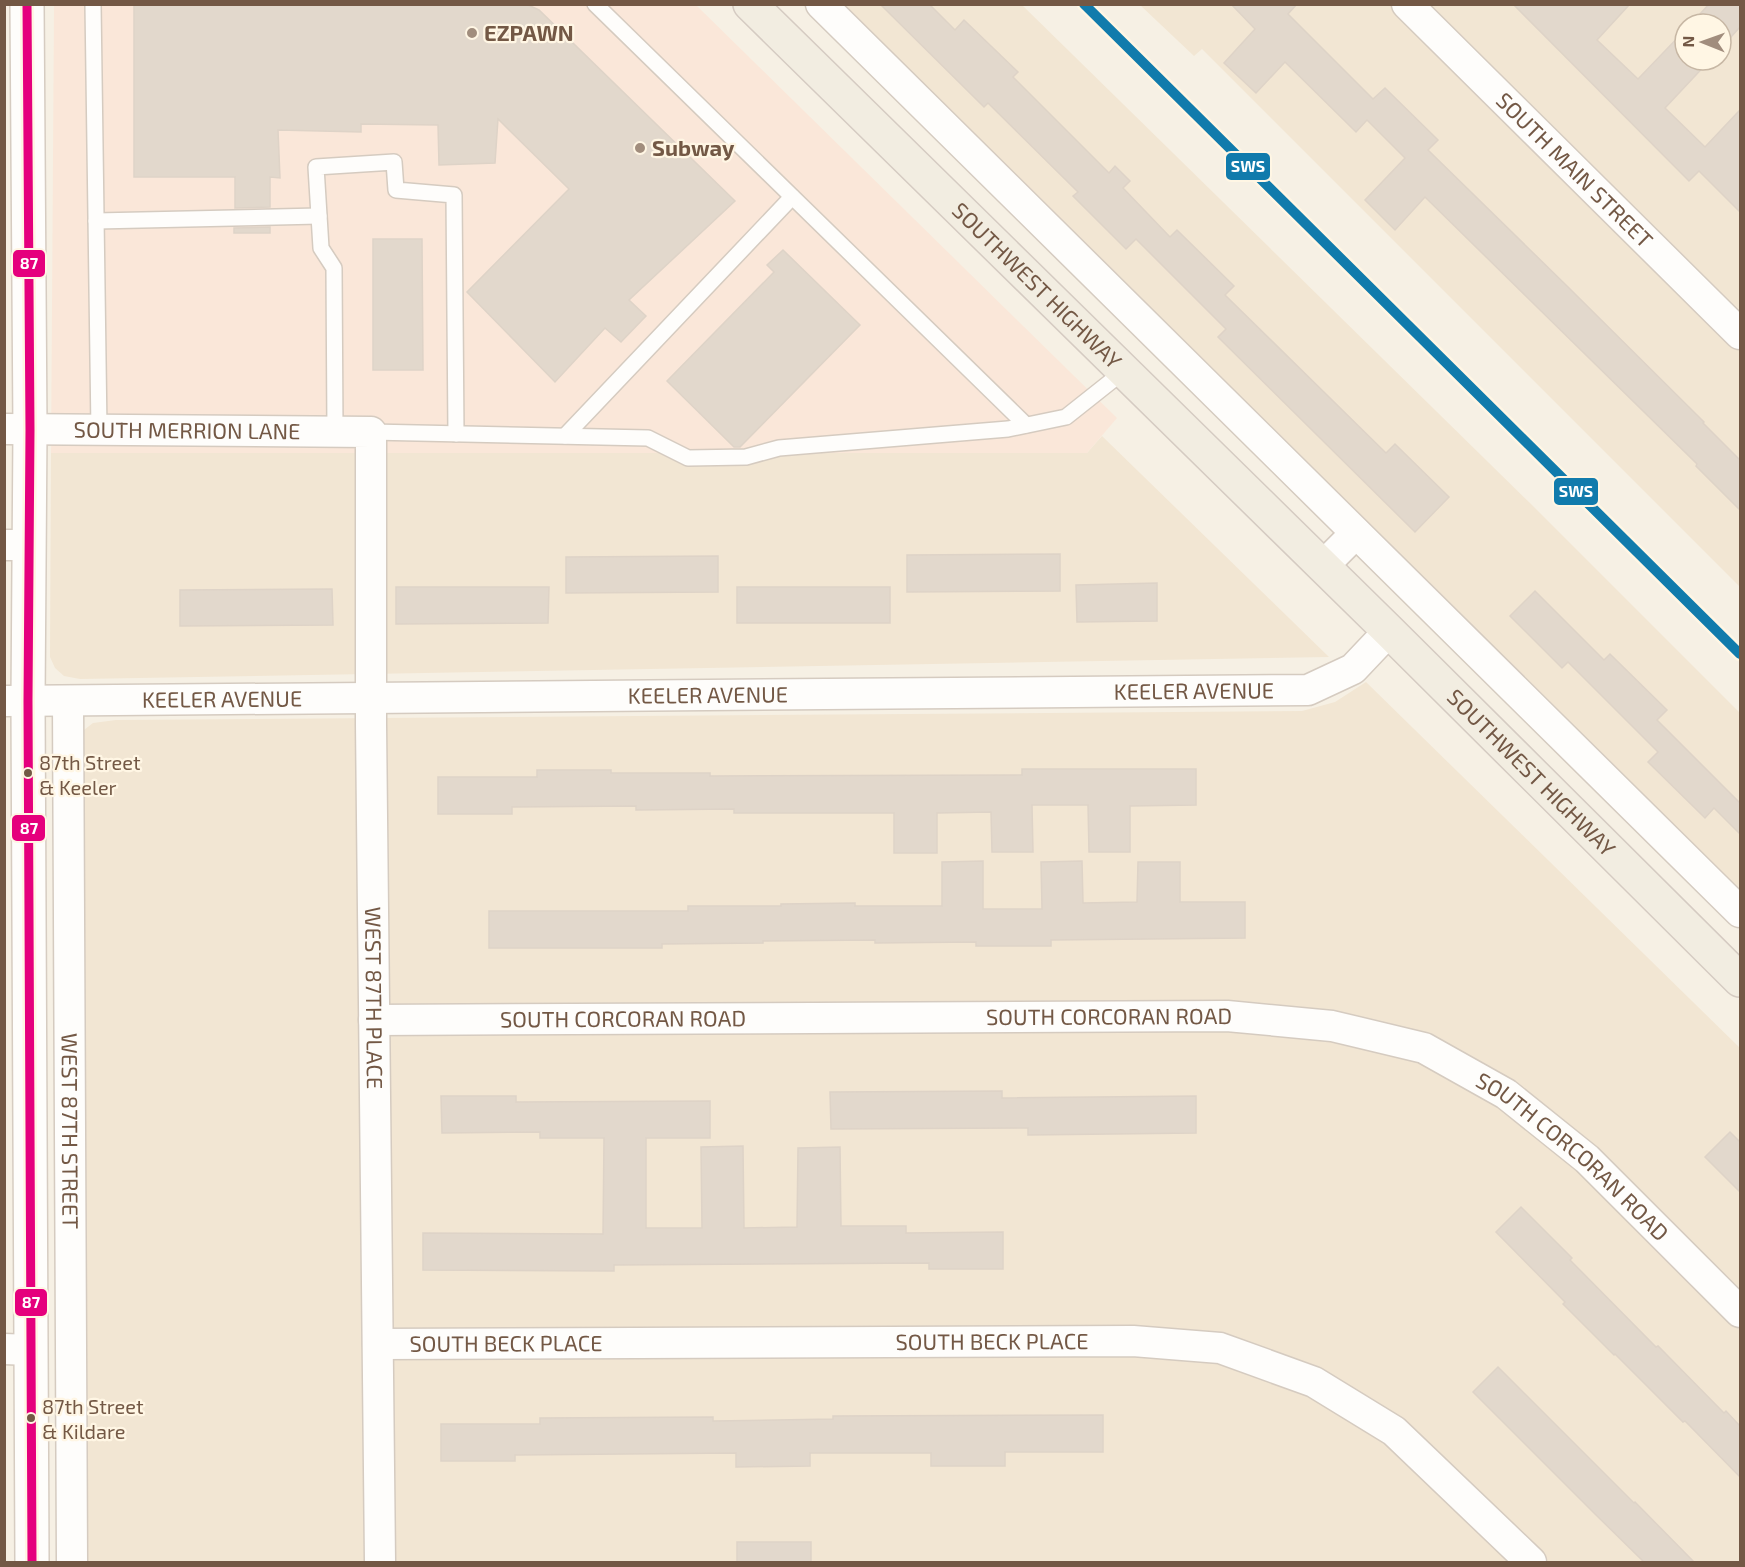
<svg xmlns="http://www.w3.org/2000/svg" width="1745" height="1567" font-family="'Exo 2',sans-serif">
  <style>
    .residential { fill: #f2e6d3; fill-rule: evenodd }
    .commercial { fill: #fae7d9 }
    .building { fill: #e2d8cc; stroke: #ded3c7; stroke-width: 1.5 }
    .lines { fill: none; stroke-linecap: round; stroke-linejoin: round }
    .service-casing { stroke: #d5cbc0; stroke-width: 18 }
    .minor-casing { stroke: #d5cbc0; stroke-width: 33 }
    .secondary-casing { stroke: #d6ccc1; stroke-width: 36 }
    .primary-casing { stroke: #d5cbc2; stroke-width: 36 }
    .service { stroke: #fefdfb; stroke-width: 15 }
    .minor { stroke: #fefdfb; stroke-width: 30 }
    .secondary { stroke: #fefdfb; stroke-width: 33 }
    .primary { stroke: #f2ede1; stroke-width: 33 }
    .bus-1-casing { stroke: #fff6e4; stroke-width: 14 }
    .bus-1 { stroke: #e5007d; stroke-width: 9 }
    .rail-1-casing { stroke: #fff6e4; stroke-width: 15 }
    .rail-1 { stroke: #117bac; stroke-width: 10 }
    .poi-dot { fill: #a18d7d; stroke: #fff6e4; stroke-width: 2 }
    .bus-dot { fill: #735845; stroke: #fff6e4; stroke-width: 2 }
    .labels { text-anchor: middle; stroke-width: 4.5; stroke-linejoin: round; paint-order: stroke }
    .bus-label { font-size: 20px; fill: #735845; stroke: #fff6e4; text-anchor: start }
    .poi-label { font-size: 22px; font-weight: bold; fill: #735845; stroke: #fff6e4; text-anchor: start }
    .street-label { font-size: 22px; fill: #735845; stroke: #fff6e4 }
    .line-badge { stroke: #fff6e4; stroke-width: 2 }
    .badge-label { font-size: 16px; text-anchor: middle; font-weight: bold; fill: #fff }
  </style>
  <rect width="100%" height="100%" fill="#f6f0e4"/>
  <g class="residential">
    <polygon points="836,5 1022,5 1533,506 1740,713 1740,896"/>
    <path d="M 1140,5 L 1740,5 L 1740,587 L 1202,49 L 1194,56 ZM 1685,24 L 1721,24 L 1721,60 L 1685,60 Z"/>
    <polygon points="1102,436 1329,657 80,679 64,676 55,668 50,657 51,453 1087,453"/>
    <polygon points="1366,682 1740,1048 1740,1562 81,1562 79,750 84,730 93,723 116,720 1302,711 1335,702"/>
  </g>
  <polygon class="commercial" points="54,4 696,5 1117,418 1087,453 51,453"/>
  <g class="building">
    <polygon points="134,4 526,4 539,10 735,201 629,300 646,316 621,342 605,328 555,382 467,292 569,189 498,119 495,163 439,165 438,125 361,124 361,132 278,130 280,178 270,177 270,207 235,208 235,177 134,177"/>
    <polygon points="880,4 929,4 955,30 964,20 1018,72 1013,77 1109,173 1115,166 1130,181 1123,188 1170,237 1177,230 1234,286 1225,295 1386,453 1395,444 1449,497 1415,532 1218,337 1226,329 1136,239 1126,249 1073,196 1078,192 988,103 984,107"/>
    <polygon points="1231,4 1297,4 1288,14 1373,99 1385,88 1438,140 1428,150 1567,286 1704,422 1703,423 1740,460 1740,510 1696,466 1697,464 1425,197 1395,230 1365,200 1405,158 1367,120 1356,132 1285,62 1256,93 1224,63 1255,29"/>
    <polygon points="1513,4 1630,4 1597,40 1638,79 1685,30 1685,60 1710,60 1665,108 1705,147 1740,110 1740,212 1699,171 1689,181"/>
    <polygon points="1709,4 1740,4 1740,27 1721,48 1721,24 1691,24"/>
    <polygon points="270,227 270,233 234,233 234,228"/>
    <polygon points="373,239 422,239 423,370 373,370"/>
    <polygon points="783,250 860,325 740,447 734,447 667,381 774,272 767,265"/>
    <polygon points="1060,554 1060,591 907,592 907,555"/>
    <polygon points="718,556 718,592 566,593 566,557"/>
    <polygon points="1157,583 1157,621 1077,622 1076,585"/>
    <polygon points="396,587 549,587 548,623 396,624"/>
    <rect x="737" y="587" width="153" height="36"/>
    <polygon points="332,589 333,625 180,626 180,590"/>
    <polygon points="1535,591 1604,660 1610,654 1667,710 1657,720 1740,803 1740,834 1714,808 1705,818 1648,762 1658,752 1568,662 1562,668 1510,616"/>
    <polygon points="1022,769 1196,769 1196,805 1130,806 1130,852 1089,852 1088,805 1032,805 1033,852 992,852 991,812 937,813 937,853 894,853 894,813 734,813 734,809 636,810 636,806 512,807 512,814 438,814 438,777 537,777 537,770 611,770 611,773 710,773 710,776 1022,775"/>
    <polygon points="983,861 983,909 1042,909 1041,862 1082,861 1083,903 1137,902 1138,862 1180,862 1180,902 1245,902 1245,938 1051,940 1051,946 976,946 976,942 875,943 875,940 763,941 763,943 662,944 662,948 489,948 489,911 688,911 688,906 781,906 781,904 855,903 855,906 942,906 942,862"/>
    <polygon points="1002,1091 1002,1098 1196,1096 1196,1133 1028,1135 1028,1128 831,1129 830,1092"/>
    <polygon points="441,1096 516,1096 516,1102 710,1101 710,1138 646,1138 646,1228 702,1228 701,1147 743,1146 744,1228 797,1227 798,1148 840,1147 841,1226 906,1226 906,1233 1003,1232 1003,1269 929,1269 929,1263 614,1265 614,1271 423,1270 423,1233 603,1234 604,1138 540,1138 540,1132 442,1133"/>
    <polygon points="1730,1132 1740,1142 1740,1192 1705,1157"/>
    <polygon points="1521,1207 1572,1258 1570,1260 1656,1347 1658,1346 1724,1413 1726,1411 1740,1426 1740,1477 1685,1421 1683,1422 1615,1354 1614,1355 1563,1304 1565,1302 1496,1232"/>
    <polygon points="1498,1367 1634,1503 1635,1502 1695,1563 1645,1563 1594,1513 1473,1392"/>
    <polygon points="1103,1415 1103,1452 1005,1452 1005,1466 931,1466 931,1453 810,1453 810,1466 736,1467 736,1453 515,1455 515,1461 441,1461 441,1424 540,1424 540,1418 713,1417 713,1421 833,1419 833,1416"/>
    <rect x="737" y="1542" width="74" height="21"/>
  </g>
  <g class="lines">
    <g class="service-casing">
      <g id="service">
        <polyline points="93,4 99,430"/>
        <polyline points="595,4 1026,425"/>
        <polyline points="96,221 319,216"/>
        <polyline points="335,432 334,268 321,248 316,167 394,162 396,190 454,195 456,434"/>
        <polyline points="371,432 648,438 688,458 746,457 779,448 1008,429 1066,417 1124,371"/>
        <polyline points="565,436 792,197"/>
      </g>
    </g>
    <g class="minor-casing">
      <g id="minor">
        <polyline points="821,4 1740,912"/>
        <path id="s1" d="M 1407,4 L 1740,334"/>
        <path id="s2" d="M 4,429 L 371,432 L 371,724 L 380,1562"/>
        <polyline points="4,545 29,545"/>
        <polyline points="1323,566 1356,533"/>
        <path id="s3" d="M 4,701 L 1308,690 L 1353,669 L 1389,631"/>
        <path id="s4" d="M 68,701 L 72,1562"/>
        <path id="s5" d="M 374,1020 L 1227,1016 L 1332,1026 L 1424,1048 L 1506,1094 L 1587,1159 L 1740,1312"/>
        <path id="s6" d="M 378,1344 L 1133,1341 L 1220,1348 L 1314,1382 L 1394,1431 L 1531,1562"/>
        <polyline points="4,1349 31,1350"/>
      </g>
    </g>
    <g class="secondary-casing">
      <polyline id="secondary" points="27,4 30,430 28,701 32,1562"/>
    </g>
    <g class="primary-casing">
      <g id="primary">
        <path id="s7" d="M 750,4 L 1389,631 L 1740,980"/>
      </g>
    </g>
    <use href="#service" class="service"/>
    <use href="#minor" class="minor"/>
    <use href="#secondary" class="secondary"/>
    <use href="#primary" class="primary"/>
    <g class="bus-1-casing">
      <polyline id="bus-1" points="27,4 30,430 28,701 32,1562"/>
    </g>
    <use href="#bus-1" class="bus-1"/>
    <g class="rail-1-casing">
      <polyline id="rail-1" points="1084,4 1740,654"/>
    </g>
    <use href="#rail-1" class="rail-1"/>
  </g>
  <g class="poi-dot">
    <circle cx="472" cy="33" r="6"/>
    <circle cx="640" cy="148" r="6"/>
  </g>
  <g class="bus-dot">
    <circle cx="28" cy="773" r="5"/>
    <circle cx="31" cy="1418" r="5"/>
  </g>
  <g class="labels">
    <g class="bus-label">
      <text x="39" y="770">87th Street<tspan x="39" dy="25">&amp; Keeler</tspan></text>
      <text x="42" y="1414">87th Street<tspan x="42" dy="25">&amp; Kildare</tspan></text>
    </g>
    <g class="poi-label">
      <text x="484" y="41">EZPAWN</text>
      <text x="652" y="156">Subway</text>
    </g>
    <g class="street-label">
      <text dy="8" stroke="none"><textPath href="#s1" startOffset="236">SOUTH MAIN STREET</textPath></text>
      <text dy="8" stroke="none"><textPath href="#s7" startOffset="402">SOUTHWEST HIGHWAY</textPath></text>
      <text dy="8" stroke="none"><textPath href="#s2" startOffset="183">SOUTH MERRION LANE</textPath></text>
      <text dy="8" stroke="none"><textPath href="#s3" startOffset="1190">KEELER AVENUE</textPath></text>
      <text dy="8" stroke="none"><textPath href="#s3" startOffset="704">KEELER AVENUE</textPath></text>
      <text dy="8" stroke="none"><textPath href="#s3" startOffset="218">KEELER AVENUE</textPath></text>
      <text dy="8" stroke="none"><textPath href="#s7" startOffset="1096">SOUTHWEST HIGHWAY</textPath></text>
      <text dy="8" stroke="none"><textPath href="#s2" startOffset="933">WEST 87TH PLACE</textPath></text>
      <text dy="8" stroke="none"><textPath href="#s5" startOffset="735">SOUTH CORCORAN ROAD</textPath></text>
      <text dy="8" stroke="none"><textPath href="#s5" startOffset="249">SOUTH CORCORAN ROAD</textPath></text>
      <text dy="8" stroke="none"><textPath href="#s4" startOffset="430">WEST 87TH STREET</textPath></text>
      <text dy="8" stroke="none"><textPath href="#s5" startOffset="1238">SOUTH CORCORAN ROAD</textPath></text>
      <text dy="8" stroke="none"><textPath href="#s6" startOffset="614">SOUTH BECK PLACE</textPath></text>
      <text dy="8" stroke="none"><textPath href="#s6" startOffset="128">SOUTH BECK PLACE</textPath></text>
    </g>
  </g>
  <g class="line-badge">
    <rect x="1225" y="152" width="46" height="29" rx="6" fill="#117bac"/>
    <rect x="12" y="249" width="34" height="29" rx="6" fill="#e5007d"/>
    <rect x="1553" y="477" width="46" height="29" rx="6" fill="#117bac"/>
    <rect x="11" y="814" width="35" height="28" rx="6" fill="#e5007d"/>
    <rect x="14" y="1288" width="34" height="29" rx="6" fill="#e5007d"/>
  </g>
  <g class="badge-label">
    <text x="1248" y="172">SWS</text>
    <text x="29" y="269">87</text>
    <text x="1576" y="497">SWS</text>
    <text x="29" y="834">87</text>
    <text x="31" y="1308">87</text>
  </g>
  <rect width="1745" height="1567" fill="none" stroke="#735845" stroke-width="12"/>
  <g transform="translate(1703 42) rotate(271)"><circle r="28" fill="#fff6e4" stroke="#c7b7a4" stroke-width="1.5"/>
  <path d="M0-4.5L10 22L0 15L-10 22Z" fill="#a18d7d"/>
  <text y="-9" font-size="16" font-weight="bold" text-anchor="middle" fill="#735845">N</text>
  </g>
</svg>
